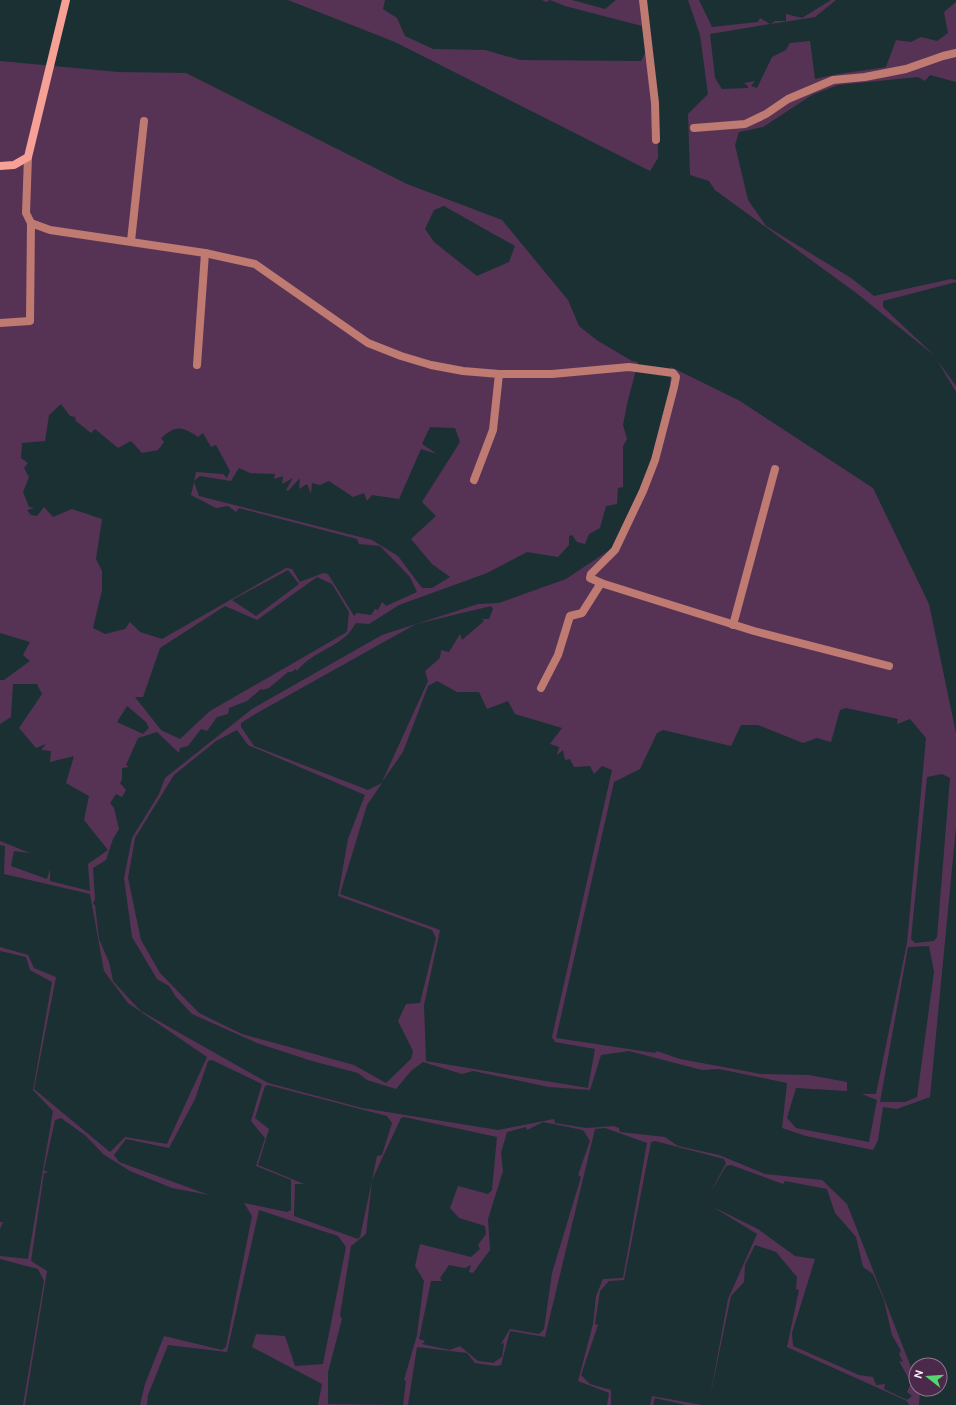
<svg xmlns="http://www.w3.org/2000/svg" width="956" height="1405" font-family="Ubuntu,sans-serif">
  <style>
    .water { fill: #1b3033 }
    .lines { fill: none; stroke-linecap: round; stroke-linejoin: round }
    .minor { stroke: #bf7a71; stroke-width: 8 }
    .secondary { stroke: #f7a095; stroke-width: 8 }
  </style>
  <rect width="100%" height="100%" fill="#563355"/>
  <g class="water">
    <path d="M 0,0 L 288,0 L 395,42 L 650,171 L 658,158 L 657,101 L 640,0 L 688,0 L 700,35 L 708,94 L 688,114 L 690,175 L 709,181 L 715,190 L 855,292 L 935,356 L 883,307 L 883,301 L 956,282 L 956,386 L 937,360 L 956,392 L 956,733 L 929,604 L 873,488 L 740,401 L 671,367 L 670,386 L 649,470 L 611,549 L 566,579 L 499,603 L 478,604 L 382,635 L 252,709 L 165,778 L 159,794 L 132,838 L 124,878 L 132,937 L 157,979 L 169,986 L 176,997 L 192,1014 L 257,1043 L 312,1061 L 358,1073 L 367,1080 L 396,1089 L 411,1071 L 423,1062 L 462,1074 L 473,1071 L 549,1087 L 590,1090 L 601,1055 L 629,1051 L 702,1070 L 719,1069 L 787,1083 L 782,1128 L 806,1136 L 873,1150 L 878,1140 L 883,1107 L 897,1109 L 930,1097 L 956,827 L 956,1405 L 919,1405 L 920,1389 L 940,1389 L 940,1365 L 916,1365 L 916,1380 L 847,1204 L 822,1180 L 765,1174 L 719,1155 L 678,1146 L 665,1137 L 620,1132 L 619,1128 L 614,1126 L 586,1128 L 555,1123 L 554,1119 L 498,1130 L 362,1108 L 268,1083 L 141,1011 L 135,1005 L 113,981 L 109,962 L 99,939 L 95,905 L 93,904 L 95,899 L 93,868 L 106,860 L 113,839 L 119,829 L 114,808 L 110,803 L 116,794 L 122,797 L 126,790 L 120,783 L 122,780 L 122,768 L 129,767 L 126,765 L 138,738 L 157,732 L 179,753 L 180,748 L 188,746 L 201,729 L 207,731 L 217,717 L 228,714 L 229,708 L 247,701 L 261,689 L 263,690 L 269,688 L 288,672 L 291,672 L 296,669 L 297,671 C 309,655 331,649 346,636 C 350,633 353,627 356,623 L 369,624 L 399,605 L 487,573 L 527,552 L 558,557 L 569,545 L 569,536 L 572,535 L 577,542 L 585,544 L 589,534 L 600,528 L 606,506 L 617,504 L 618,488 L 623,487 L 623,446 L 627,439 L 623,425 L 627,404 L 638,362 L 632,361 L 598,341 L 579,326 L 568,300 L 502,220 L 407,184 L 186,73 L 118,72 L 0,61 Z"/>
    <polygon points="385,0 542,0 546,2 550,0 565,6 642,26 646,51 641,61 520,60 485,50 433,49 405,36 397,18 383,9"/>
    <polygon points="572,0 616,0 605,9"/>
    <path d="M 699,0 L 831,0 L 802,18 L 786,14 L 786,21 L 775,21 L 771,24 L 815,17 L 836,0 L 956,0 L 956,2 L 944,12 L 948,33 L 937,41 L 921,37 L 911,42 L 896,40 L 886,67 C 862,71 838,73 815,79 L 810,41 L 790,43 L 786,50 L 772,57 L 757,88 L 751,86 L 755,81 L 744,83 L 748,86 L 748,88 L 722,89 L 715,78 L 710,34 L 770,24 L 760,18 L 758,22 L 712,27 Z"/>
    <polygon points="930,75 956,82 956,280 951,279 874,296 851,278 766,226 748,200 735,145 739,132 763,127 812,95 838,85 918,77 925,81"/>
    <polygon points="444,206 515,246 509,262 477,276 434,242 425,229 434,210"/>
    <path d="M 61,404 L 70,416 L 75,417 L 76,421 L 91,433 L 95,429 L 118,448 L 131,441 L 142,453 L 158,450 L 164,442 L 161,438 C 176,425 182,426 198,437 L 203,433 L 211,447 L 216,445 L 230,471 L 227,478 L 223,474 L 196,472 L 194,481 L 200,476 L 231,481 L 239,468 L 250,473 L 275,474 L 274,479 L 283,476 L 282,484 L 293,478 L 286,490 L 288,491 L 300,478 L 299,489 L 307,484 L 311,494 L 312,483 L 320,485 L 329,481 L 353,497 L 364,493 L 367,501 L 372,495 L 399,499 L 421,449 L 437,454 L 422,444 L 430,427 L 455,428 L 460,442 L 422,502 L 436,516 L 411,539 L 432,564 L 450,577 L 432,588 L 422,588 L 398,556 L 372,540 L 199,496 L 194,482 L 191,495 L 216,508 L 228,506 L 236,512 L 239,508 L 357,539 L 359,544 L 380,546 L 410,577 L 417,592 L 386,606 L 382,602 L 378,610 L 375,609 L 371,615 L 357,613 L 354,616 L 328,574 L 323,573 L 300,582 L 292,569 L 286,568 L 162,639 L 140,632 L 130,622 L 125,629 L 105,634 L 93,628 L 102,590 L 102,571 L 96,559 L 102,519 L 72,509 L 53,517 L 44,507 L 37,516 L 31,515 L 27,510 L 34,508 L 29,507 L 23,492 L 29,477 L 24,468 L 28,463 L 21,458 L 22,443 L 45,441 L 49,415 Z"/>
    <polygon points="288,570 299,584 256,616 232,600"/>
    <polygon points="317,577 332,584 349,612 347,632 210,711 180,739 161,730 135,697 143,697 160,648 225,606 257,620"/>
    <polygon points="491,606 493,609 489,619 482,619 484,621 462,640 460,634 449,652 441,650 440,658 425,671 428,681 382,782 403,752 428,686 437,681 457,692 479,692 487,709 508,701 515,714 562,728 550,744 559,747 557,755 563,750 565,760 570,759 574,767 590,766 594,774 602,766 612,770 552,1037 555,1042 595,1049 588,1088 426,1061 424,1005 440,930 340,894 367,805 382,783 368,790 254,746 241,727 241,723 257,713 416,624"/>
    <polygon points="0,633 30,642 23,655 30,661 4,680 0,680"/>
    <polygon points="13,684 37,684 42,694 19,728 36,748 46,744 41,750 51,751 50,762 74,756 66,783 89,796 84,820 108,850 88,864 90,891 50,881 50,869 47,879 11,866 14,851 30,853 0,841 0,724 11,717"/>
    <polygon points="127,706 146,722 149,728 143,734 117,722"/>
    <polygon points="846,708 898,719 897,724 910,719 926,738 907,943 876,1094 862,1094 877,1100 869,1142 796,1128 787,1118 796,1088 847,1091 847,1082 809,1075 761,1074 680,1059 657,1051 655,1053 556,1038 614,782 640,769 657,733 663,730 731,746 741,725 758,725 803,743 817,738 831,742 840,710"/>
    <polygon points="237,730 248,745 365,795 348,839 338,896 432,930 436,938 420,1003 406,1004 398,1021 413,1051 411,1059 386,1083 354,1065 242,1034 199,1013 160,973 141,940 128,878 135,838 174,775 216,741"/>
    <polygon points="942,774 950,778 937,937 934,941 915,943 911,939 927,777"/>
    <polygon points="0,845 5,846 4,874 90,894 104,971 128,1003 207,1057 167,1144 125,1137 110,1152 34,1089 56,977 34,968 28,955 0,947"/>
    <polygon points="929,946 934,972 917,1097 905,1102 880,1102 908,947"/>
    <polygon points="0,951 26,957 30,970 52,982 33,1090 53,1111 28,1259 0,1256 0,1229 3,1222 0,1222"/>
    <polygon points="212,1060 262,1084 251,1121 265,1138 256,1166 291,1180 291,1210 287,1212 244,1203 252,1216 226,1347 222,1350 164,1336 145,1384 140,1405 25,1405 47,1271 31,1261 44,1173 48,1173 44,1170 55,1120 61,1118 86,1136 103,1154 130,1171 172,1188 209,1195 119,1162 114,1155 126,1139 169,1148 195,1099 208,1061"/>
    <polygon points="268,1085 387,1116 392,1123 382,1155 377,1156 372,1180 401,1118 404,1117 497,1137 492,1190 488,1194 458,1186 450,1208 459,1218 485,1226 486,1234 478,1245 480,1249 471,1257 420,1244 415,1266 424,1281 417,1335 404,1380 406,1381 403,1405 328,1404 328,1372 342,1319 340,1315 351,1246 366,1234 372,1181 360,1237 358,1239 294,1216 295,1184 304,1184 258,1165 269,1129 255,1118 265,1086"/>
    <polygon points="543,1122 583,1130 590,1141 578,1175 581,1177 552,1273 544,1329 539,1334 510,1329 501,1344 504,1343 502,1357 494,1362 495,1363 478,1361 460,1346 450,1350 422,1344 425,1341 419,1339 431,1281 442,1281 440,1278 449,1265 465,1268 471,1265 469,1272 473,1273 490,1250 488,1219 503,1171 501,1153 507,1132 526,1127 527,1130"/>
    <polygon points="605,1128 647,1143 623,1278 603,1279 596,1296 593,1324 578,1381 609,1393 607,1405 408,1405 417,1347 467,1353 475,1363 496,1366 501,1365 510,1331 545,1337 595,1129"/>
    <polygon points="655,1141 724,1159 726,1163 709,1195 726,1166 731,1165 783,1184 785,1181 827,1189 835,1213 856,1237 863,1267 873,1274 884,1300 892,1335 901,1351 899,1354 903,1362 899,1361 911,1383 907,1392 912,1396 907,1400 884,1389 885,1384 876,1385 873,1377 859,1375 793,1346 792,1333 815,1259 795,1256 758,1229 713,1207 757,1234 728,1299 710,1397 731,1296 744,1282 745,1265 755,1245 776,1252 797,1277 796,1289 799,1290 787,1347 907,1401 909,1405 702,1405 652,1396 650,1405 611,1405 611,1390 590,1384 581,1375 598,1325 595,1324 600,1291 609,1281 624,1280 651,1142"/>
    <polygon points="259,1210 338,1236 346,1247 323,1364 295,1366 285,1336 256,1334 252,1347 322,1384 318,1405 147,1405 148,1395 168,1345 227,1352"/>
    <polygon points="0,1259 38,1269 44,1281 23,1405 0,1405"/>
    <polygon points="655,1398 686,1405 653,1405"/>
  </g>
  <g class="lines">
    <g class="minor">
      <polyline points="643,0 655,103 656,140"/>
      <polyline points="694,128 745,124 766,114 788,99 833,80 865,77 906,69 943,56 956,53"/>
      <polyline points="28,157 26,213 31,223 50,230 205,253 255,264 368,343 401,356 431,365 463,371 499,374 552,374 629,367 673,373 676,377 674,387 655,460 643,491 615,550 591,574 590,578 601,583 754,631 889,666"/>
      <polyline points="131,241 144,121"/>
      <polyline points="0,323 30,321 31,223"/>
      <polyline points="197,365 205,253"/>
      <polyline points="474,480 493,430 499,374"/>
      <polyline points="733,625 775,469"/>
      <polyline points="541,688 558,655 570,616 582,613 601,583"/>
    </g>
    <polyline class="secondary" points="0,166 14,165 28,157 66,0"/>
  </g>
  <g transform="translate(928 1377) rotate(287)"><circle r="19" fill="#4b294a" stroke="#927591"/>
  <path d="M0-3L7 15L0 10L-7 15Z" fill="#56d671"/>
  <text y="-6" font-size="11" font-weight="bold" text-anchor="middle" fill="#fde7fb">N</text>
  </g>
</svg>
